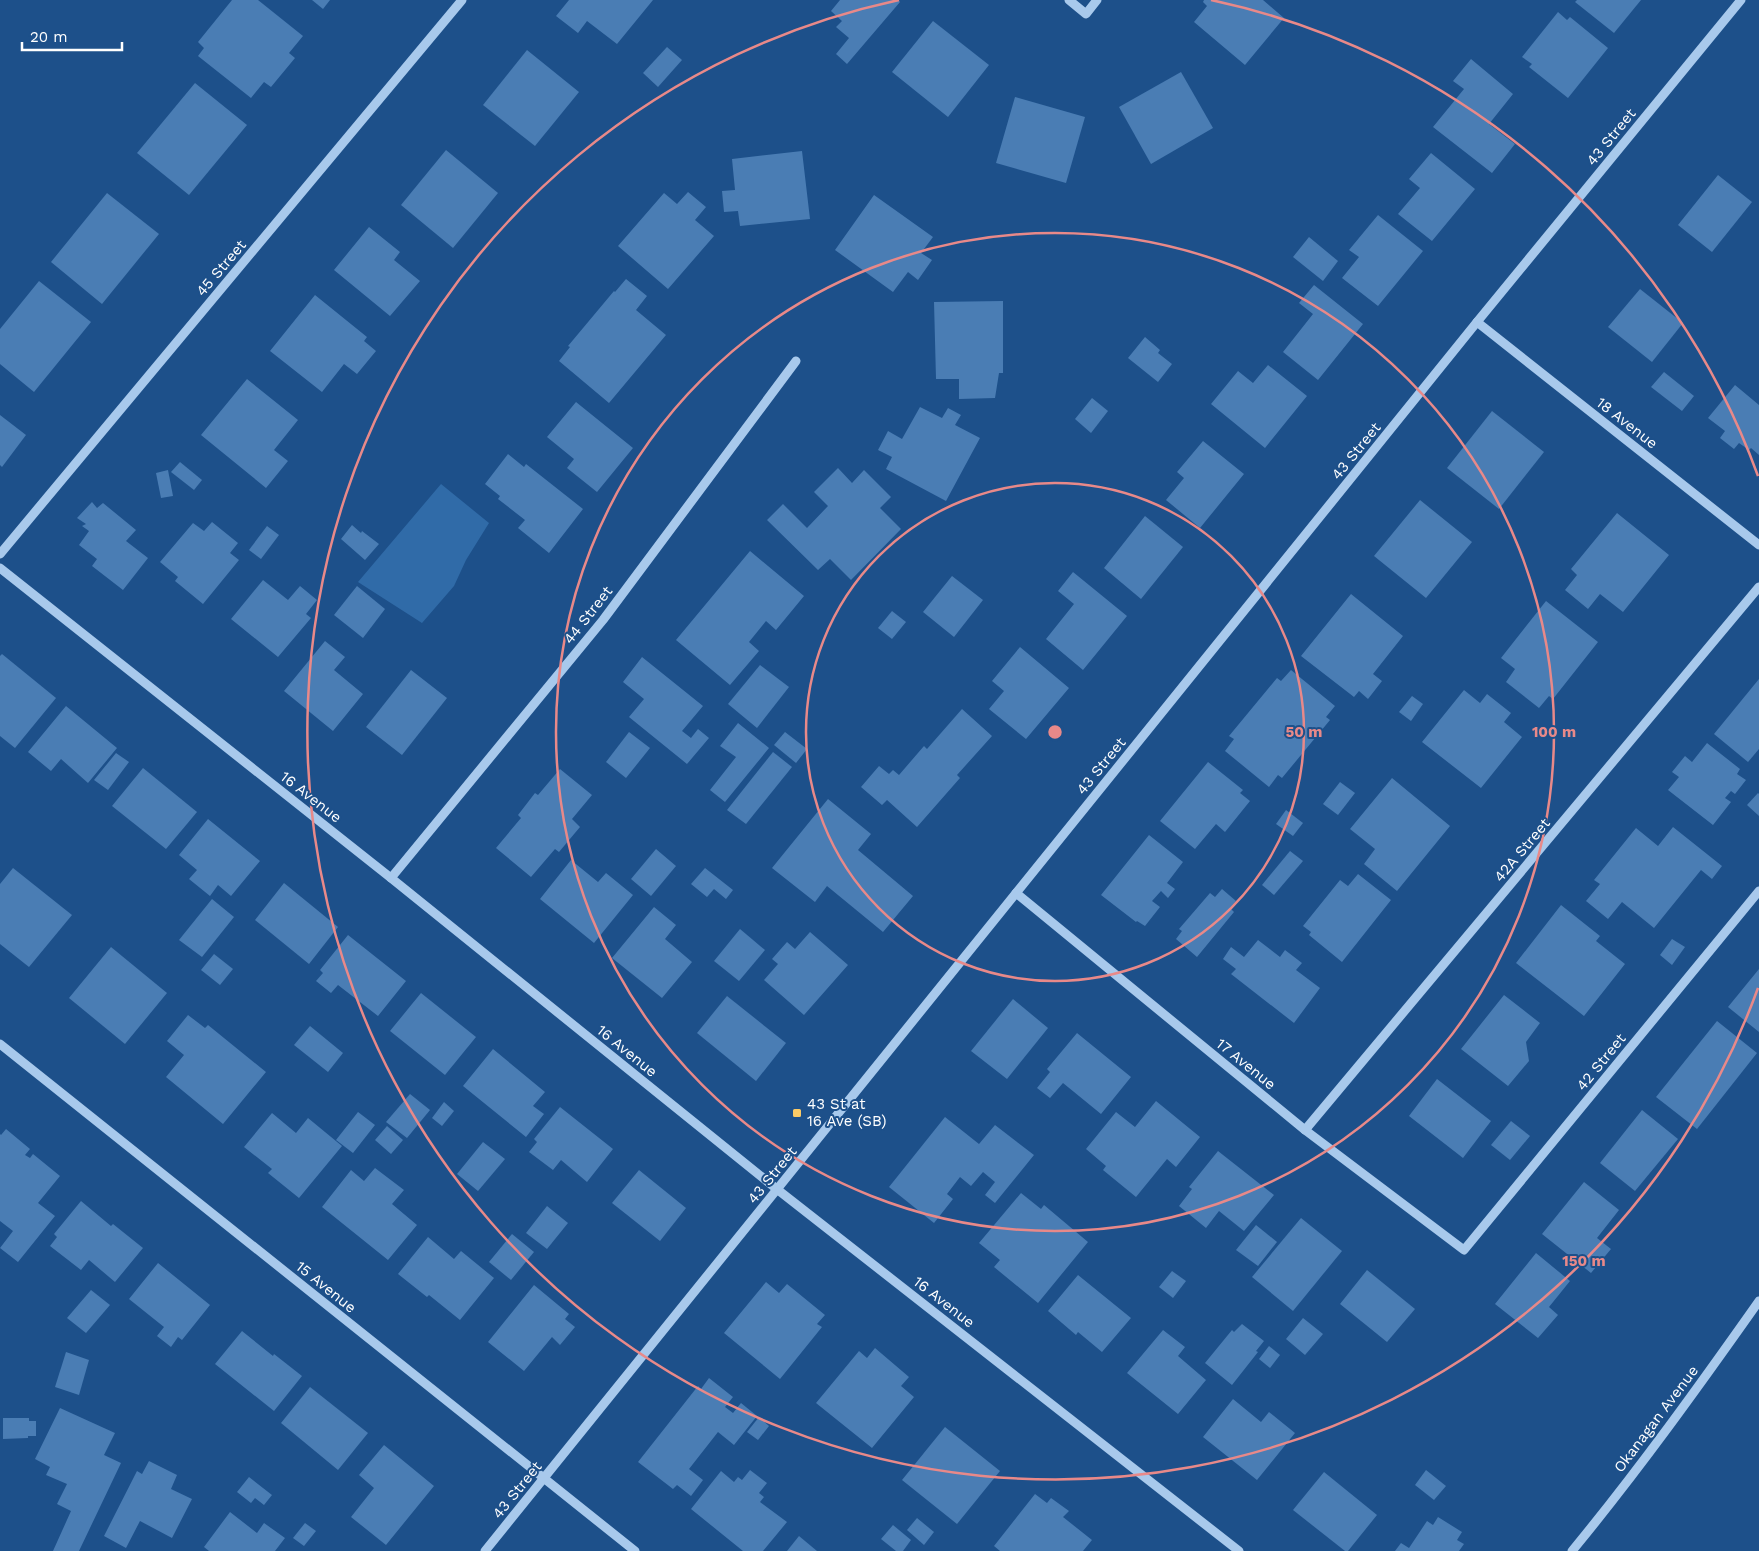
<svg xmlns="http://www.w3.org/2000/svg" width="1759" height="1551" font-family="'Work Sans',sans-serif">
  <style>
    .green { fill: #306ba8 }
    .building { fill: #4a7db4 }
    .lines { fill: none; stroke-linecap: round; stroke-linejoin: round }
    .minor { stroke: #a8c9ec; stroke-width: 9 }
    .ring { fill: none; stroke: #e88989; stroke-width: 2.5 }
    .poi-dot { fill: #fccb66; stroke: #1d508a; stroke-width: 2 }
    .labels { text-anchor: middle; stroke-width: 4; stroke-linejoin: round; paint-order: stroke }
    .street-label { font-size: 15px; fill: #fff; stroke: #1d508a }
    .poi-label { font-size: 15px; fill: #fff; stroke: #1d508a; text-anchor: start }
    .centre { fill: #e88989; stroke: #1d508a; stroke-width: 2.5 }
    .ring-label { font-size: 15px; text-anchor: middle; font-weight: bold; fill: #e88989; stroke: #1d508a; stroke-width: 4; stroke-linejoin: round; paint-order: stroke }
  </style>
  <rect width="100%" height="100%" fill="#1d508a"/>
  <polygon class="green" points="441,484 489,523 466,560 454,586 422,623 358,582"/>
  <g class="building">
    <polygon points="232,0 258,0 303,36 289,53 295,58 271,87 264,82 251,98 198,56 204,48 198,42"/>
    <polygon points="312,0 330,0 323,9"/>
    <polygon points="569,0 653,0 617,44 587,21 578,33 556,16"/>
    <polygon points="840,0 898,0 900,2 847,64 836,54 849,38 836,27 842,21 831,11"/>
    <polygon points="1204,0 1263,0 1284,18 1245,65 1194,22 1207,6 1203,2"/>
    <polygon points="1577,0 1641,0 1614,33 1575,2"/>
    <polygon points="1558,12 1567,20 1570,17 1608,48 1568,98 1529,67 1532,64 1522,57"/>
    <polygon points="933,21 989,65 948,117 892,72"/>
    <polygon points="667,47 682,60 658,87 643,73"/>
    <polygon points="527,50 579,92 535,146 483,105"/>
    <polygon points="1471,59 1513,94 1489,124 1515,144 1492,173 1433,127 1464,89 1453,81"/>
    <polygon points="1181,72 1213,128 1151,164 1119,107"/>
    <polygon points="195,83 247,125 189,195 137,153"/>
    <polygon points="1015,97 1085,117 1066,183 996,163"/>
    <polygon points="446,150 498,193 453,248 401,205"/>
    <polygon points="802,151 810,219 740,226 738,211 724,212 722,191 735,190 732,159"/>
    <polygon points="1431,153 1475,189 1432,241 1398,214 1420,188 1409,179"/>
    <polygon points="1718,175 1752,202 1712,252 1678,225"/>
    <polygon points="688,192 706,207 695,220 714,236 668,289 618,246 664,193 677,204"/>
    <polygon points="107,193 159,234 102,304 51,262"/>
    <polygon points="874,195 933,237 921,253 932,260 918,280 908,272 893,292 835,250"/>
    <polygon points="1378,215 1423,251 1378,306 1342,278 1359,257 1349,250"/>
    <polygon points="369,227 400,252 394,260 420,281 390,316 334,270"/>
    <polygon points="1309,237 1338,261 1323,281 1293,257"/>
    <polygon points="626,279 647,296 636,310 666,335 609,403 559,361 570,347 568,346 614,291 615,292"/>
    <polygon points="39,281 91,322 34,392 0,364 0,329"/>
    <polygon points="1314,285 1363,324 1318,380 1283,352 1313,314 1299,303"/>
    <polygon points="1640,289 1683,323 1652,362 1608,327"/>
    <polygon points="315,295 367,337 364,341 376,351 357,374 344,364 322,392 270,351"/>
    <polygon points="1003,301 1003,373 999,373 995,398 959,399 959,379 936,379 934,302"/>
    <polygon points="1145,337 1160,350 1158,353 1172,364 1158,382 1128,358"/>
    <polygon points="1268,365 1307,396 1265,448 1211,404 1238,371 1253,383"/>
    <polygon points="1664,372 1694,396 1682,411 1651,387"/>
    <polygon points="247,379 298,420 274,450 288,461 266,488 201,435"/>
    <polygon points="1735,385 1759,405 1759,455 1751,448 1749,450 1739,443 1734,449 1720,438 1725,431 1708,418"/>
    <polygon points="1092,398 1108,411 1091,433 1075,419"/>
    <polygon points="576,402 633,448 597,492 567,468 574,459 547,437"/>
    <polygon points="920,407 942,418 948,408 961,415 955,425 980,438 946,501 886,469 892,457 878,450 888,431 902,439"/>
    <polygon points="1492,411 1544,452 1499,509 1447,468"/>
    <polygon points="0,415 26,435 2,467 0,465"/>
    <polygon points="1203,441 1244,474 1200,528 1166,500 1184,478 1177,472"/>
    <polygon points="508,454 524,467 526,464 583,509 549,553 518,528 525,520 498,499 500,496 485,484"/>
    <polygon points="180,462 202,480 194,490 171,472"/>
    <polygon points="838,468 852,483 864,470 891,497 880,508 901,529 851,580 830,559 818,570 767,520 783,504 807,528 828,506 814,492"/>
    <polygon points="168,470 173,496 161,498 156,473"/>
    <polygon points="1420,500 1472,542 1426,598 1374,556"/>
    <polygon points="92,502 97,508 103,503 136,530 126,541 148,558 123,590 92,566 97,559 79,545 89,531 82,526 86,524 77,518"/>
    <polygon points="1617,513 1669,555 1623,612 1600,594 1588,609 1565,590 1577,575 1571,569"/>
    <polygon points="1145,516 1183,547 1141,599 1104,568"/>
    <polygon points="212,522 238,543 230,553 239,560 203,604 175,581 178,577 160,562 193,523 204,531"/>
    <polygon points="352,525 361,533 362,531 379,544 365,560 341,539"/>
    <polygon points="267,526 279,535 261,559 249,550"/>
    <polygon points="750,551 804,596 776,630 766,621 749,642 759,651 730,685 676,640"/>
    <polygon points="1073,572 1127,616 1083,670 1046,639 1074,604 1058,591"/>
    <polygon points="952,576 983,600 954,637 923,612"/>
    <polygon points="263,580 288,600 300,586 317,600 306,614 311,618 278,657 231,619"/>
    <polygon points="357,586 385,609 363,638 334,615"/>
    <polygon points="1351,594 1403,636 1373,674 1382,681 1368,699 1359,691 1354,697 1301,656"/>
    <polygon points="1546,601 1598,642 1553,699 1549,696 1539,708 1506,682 1515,669 1501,658"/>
    <polygon points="892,611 906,622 892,639 878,628"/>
    <polygon points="325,641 345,657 334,670 363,694 333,731 284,691"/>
    <polygon points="1020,647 1069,688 1026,739 989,709 1004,691 992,681"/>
    <polygon points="2,654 56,698 15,748 0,736 0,656"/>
    <polygon points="642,657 703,706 682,731 691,738 698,729 709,738 687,764 629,717 644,699 623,682"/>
    <polygon points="760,665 789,687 757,728 728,704"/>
    <polygon points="411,670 447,698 402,755 366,727"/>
    <polygon points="1291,670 1335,706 1326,717 1330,720 1282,778 1278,775 1269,787 1225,751 1234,739 1229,736 1277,678 1281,681"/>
    <polygon points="1759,679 1759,749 1748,762 1714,734"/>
    <polygon points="1464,690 1480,703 1487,694 1511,713 1504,722 1522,737 1481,788 1422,742"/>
    <polygon points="1412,696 1423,704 1411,721 1399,712"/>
    <polygon points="66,706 117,748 88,783 61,759 51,771 28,752"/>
    <polygon points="962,709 992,736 957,775 960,778 917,827 887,800 882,805 861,787 879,766 889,774 893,770 899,775 924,746 927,749"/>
    <polygon points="738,723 769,748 725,802 710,790 736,757 720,746"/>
    <polygon points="629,732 650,748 626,778 606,762"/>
    <polygon points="785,732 807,749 796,763 774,745"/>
    <polygon points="1707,743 1740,769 1737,774 1746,780 1735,794 1731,791 1725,798 1731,802 1713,825 1668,790 1679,777 1672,772 1685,756 1692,762"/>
    <polygon points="773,752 792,767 746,824 727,810"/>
    <polygon points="116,753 129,762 108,790 94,780"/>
    <polygon points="1208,762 1243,790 1240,793 1250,801 1225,832 1216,824 1195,849 1160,821"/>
    <polygon points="143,768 197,812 166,849 112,806"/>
    <polygon points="560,769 592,795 572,819 580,827 559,852 555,849 531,877 496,848 521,818 518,815 535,793 538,795"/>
    <polygon points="1392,778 1450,826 1397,891 1364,864 1375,849 1350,829"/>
    <polygon points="1340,782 1355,793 1338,815 1323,804"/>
    <polygon points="1758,793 1759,794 1759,816 1747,805"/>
    <polygon points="828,799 871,834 858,850 913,896 883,932 827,886 815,902 772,868"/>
    <polygon points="1286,810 1303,823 1293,836 1276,824"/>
    <polygon points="208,819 260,861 231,896 218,885 210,896 189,879 197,870 179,855"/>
    <polygon points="1673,827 1722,866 1712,879 1701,870 1654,928 1622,902 1608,919 1586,901 1600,884 1594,880 1636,828 1658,846"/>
    <polygon points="1149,835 1183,862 1167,883 1175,889 1168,898 1161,891 1152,901 1160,907 1145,926 1137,921 1136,922 1101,895"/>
    <polygon points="656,849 676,866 651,896 631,879"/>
    <polygon points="1290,851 1303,861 1274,895 1262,885"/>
    <polygon points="571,860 598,882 606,873 633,895 594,943 540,899"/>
    <polygon points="13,868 72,915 29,967 0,944 0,884"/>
    <polygon points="705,868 733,890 726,899 714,889 707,897 691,884"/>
    <polygon points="1358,874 1391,900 1342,962 1309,935 1311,932 1303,926 1340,880 1348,886"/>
    <polygon points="284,883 338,927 309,964 255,920"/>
    <polygon points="1222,889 1236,901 1230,908 1234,912 1197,957 1176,939 1182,931 1179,929 1210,893 1215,897"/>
    <polygon points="212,899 234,917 202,957 179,940"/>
    <polygon points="1561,905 1600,936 1596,941 1625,964 1584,1016 1516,963"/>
    <polygon points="654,907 676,925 665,939 692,962 662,998 612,958"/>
    <polygon points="740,929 765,950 739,981 714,961"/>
    <polygon points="810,932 848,965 804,1015 764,980 778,964 772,959 787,942 795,949"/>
    <polygon points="348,935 406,981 378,1016 338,985 331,993 316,981 323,973 320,970"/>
    <polygon points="1672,939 1685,947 1672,965 1660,955"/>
    <polygon points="1258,940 1280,957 1285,950 1302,963 1296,970 1320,988 1294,1023 1231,974 1236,969 1223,959 1231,947 1244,957"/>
    <polygon points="111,947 167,993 125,1044 69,998"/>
    <polygon points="214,954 233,969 220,985 201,970"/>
    <polygon points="1759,969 1759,1032 1728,1007"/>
    <polygon points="421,993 476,1037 445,1075 390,1031"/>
    <polygon points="1504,995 1540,1023 1526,1042 1529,1061 1508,1086 1461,1049"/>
    <polygon points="727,996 786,1043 756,1081 697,1033"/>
    <polygon points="1013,999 1048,1028 1007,1079 971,1051"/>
    <polygon points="188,1015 205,1028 208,1025 266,1072 223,1124 166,1077 184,1055 167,1041"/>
    <polygon points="1717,1021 1757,1053 1697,1129 1656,1097"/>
    <polygon points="310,1026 343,1053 328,1072 294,1045"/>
    <polygon points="1077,1033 1131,1077 1101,1114 1063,1083 1050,1098 1037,1088 1050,1072 1047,1069"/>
    <polygon points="493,1049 545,1092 533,1106 544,1114 526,1137 463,1086"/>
    <polygon points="1437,1079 1491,1121 1463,1158 1409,1116"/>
    <polygon points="410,1094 430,1110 407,1138 386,1122"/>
    <polygon points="1156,1101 1200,1137 1176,1167 1167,1159 1136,1197 1103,1170 1106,1166 1086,1149 1116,1112 1135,1127"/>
    <polygon points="444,1102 454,1111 442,1126 432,1118"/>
    <polygon points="560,1107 613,1149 587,1182 561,1160 553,1170 529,1152 537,1142 534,1139"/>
    <polygon points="1642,1110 1678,1139 1635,1191 1600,1163"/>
    <polygon points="358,1112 375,1125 353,1153 336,1140"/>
    <polygon points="272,1113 296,1133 308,1118 342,1146 299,1198 268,1173 272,1169 244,1147"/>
    <polygon points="945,1117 979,1144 995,1125 1034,1155 995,1203 985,1195 995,1182 983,1172 971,1186 960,1177 947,1194 953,1199 934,1223 889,1187"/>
    <polygon points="1511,1121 1530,1136 1510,1160 1491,1145"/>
    <polygon points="387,1126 403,1140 391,1154 375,1140"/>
    <polygon points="6,1129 30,1149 25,1155 30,1158 33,1154 60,1176 38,1203 55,1216 18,1262 0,1248 13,1231 0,1221 0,1134 1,1135"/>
    <polygon points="483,1142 505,1159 478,1191 457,1174"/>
    <polygon points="1218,1151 1274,1195 1244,1231 1219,1211 1206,1228 1179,1206 1192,1189 1189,1187"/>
    <polygon points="375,1168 404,1190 392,1204 417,1225 388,1260 322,1207 351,1170 364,1181"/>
    <polygon points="639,1170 686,1208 660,1241 612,1203"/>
    <polygon points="1584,1182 1619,1210 1597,1238 1611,1249 1591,1273 1542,1234"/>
    <polygon points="1021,1193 1041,1209 1044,1205 1088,1242 1038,1303 994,1267 1000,1260 979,1243"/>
    <polygon points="81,1201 111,1226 113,1224 143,1248 115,1282 89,1260 81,1270 50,1246 57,1237 54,1234"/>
    <polygon points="547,1206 568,1223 547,1249 526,1233"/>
    <polygon points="1301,1218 1342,1251 1293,1311 1252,1277"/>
    <polygon points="1256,1225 1277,1242 1258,1266 1236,1250"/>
    <polygon points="512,1234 534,1252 511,1280 489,1262"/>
    <polygon points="428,1237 454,1259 461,1251 494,1278 460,1320 429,1295 427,1297 398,1274"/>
    <polygon points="1536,1253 1570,1281 1549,1307 1558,1315 1538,1338 1495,1304"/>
    <polygon points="158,1263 210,1305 182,1340 178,1337 171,1347 157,1336 164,1327 129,1299"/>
    <polygon points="1367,1270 1415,1309 1387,1342 1340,1304"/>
    <polygon points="1172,1271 1186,1281 1173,1298 1159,1287"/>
    <polygon points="1078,1275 1131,1318 1102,1352 1078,1332 1076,1335 1048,1311"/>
    <polygon points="766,1282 779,1293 787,1284 825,1315 817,1324 822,1327 780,1379 724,1333"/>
    <polygon points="534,1285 569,1314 565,1319 575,1327 560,1345 552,1337 524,1371 488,1342"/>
    <polygon points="91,1290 110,1305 86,1333 67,1318"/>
    <polygon points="1303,1318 1323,1334 1305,1355 1286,1339"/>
    <polygon points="1242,1324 1264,1341 1256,1351 1258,1352 1232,1385 1205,1363 1232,1330 1234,1332"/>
    <polygon points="1163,1330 1185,1347 1178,1356 1206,1380 1178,1414 1127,1373"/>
    <polygon points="242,1331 273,1356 274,1354 302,1376 274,1411 215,1364"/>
    <polygon points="1269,1346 1280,1355 1270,1368 1259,1359"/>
    <polygon points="875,1348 909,1377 901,1386 914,1397 872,1448 816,1403 859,1351 867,1358"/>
    <polygon points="66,1352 89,1360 79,1395 55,1387"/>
    <polygon points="709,1378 733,1397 725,1407 733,1413 741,1403 757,1416 734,1445 718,1432 689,1469 703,1480 691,1496 677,1485 673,1489 638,1462 698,1386 701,1389"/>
    <polygon points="310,1387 368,1433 338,1470 281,1423"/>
    <polygon points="1233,1399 1261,1422 1269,1412 1295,1433 1257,1480 1203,1437"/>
    <polygon points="60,1408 115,1433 104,1455 121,1463 79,1551 53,1551 71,1511 57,1504 67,1484 46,1475 50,1467 35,1459"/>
    <polygon points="759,1417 769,1426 758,1440 747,1432"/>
    <polygon points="3,1418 29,1418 29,1421 36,1421 36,1436 28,1436 28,1438 3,1439"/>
    <polygon points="945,1427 1000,1471 957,1524 902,1480"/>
    <polygon points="384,1445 434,1486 386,1545 351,1517 374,1488 359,1475"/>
    <polygon points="149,1461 177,1475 171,1489 192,1499 172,1538 140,1521 126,1548 104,1536 137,1471 142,1474"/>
    <polygon points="750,1470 767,1483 759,1493 764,1497 760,1502 787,1522 763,1551 743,1551 691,1509 721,1471 734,1482 738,1477 742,1480"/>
    <polygon points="1426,1470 1446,1486 1434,1500 1415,1485"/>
    <polygon points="1324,1472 1377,1515 1348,1551 1345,1551 1293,1510"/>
    <polygon points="249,1477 272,1495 264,1505 255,1498 251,1503 237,1492"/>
    <polygon points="1035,1494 1047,1503 1051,1498 1069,1511 1063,1517 1092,1540 1083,1551 1000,1551 994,1546"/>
    <polygon points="230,1512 257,1533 264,1523 285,1538 275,1551 209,1551 204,1547"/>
    <polygon points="1438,1517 1462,1532 1457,1540 1464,1544 1459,1551 1395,1551 1401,1543 1409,1548 1427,1521 1433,1525"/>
    <polygon points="917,1518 934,1532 924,1545 907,1530"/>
    <polygon points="305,1523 316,1531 304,1546 293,1538"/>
    <polygon points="893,1525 911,1540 903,1551 896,1551 881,1539"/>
    <polygon points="799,1536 817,1551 787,1551"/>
  </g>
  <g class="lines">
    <g class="minor">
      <polyline points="1069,0 1086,14 1097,0"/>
      <polyline points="1477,322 1759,545"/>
      <polyline points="0,554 462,0"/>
      <polyline points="0,568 391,878 778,1190 1239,1551"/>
      <polyline points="391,878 603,620 796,361"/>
      <polyline points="1016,893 1305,1130 1464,1250 1759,891"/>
      <polyline points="0,1044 635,1551"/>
      <polyline points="1305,1130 1759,587"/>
      <polyline points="485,1551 1477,322 1741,0"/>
      <path d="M 1572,1551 C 1638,1471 1699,1386 1759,1301"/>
    </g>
  </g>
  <g class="ring">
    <circle cx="1055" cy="732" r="249"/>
    <circle cx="1055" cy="732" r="499"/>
    <path d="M1758 988A748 748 0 1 1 899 0M1211 0A748 748 0 0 1 1758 476"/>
  </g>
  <rect class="poi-dot" x="792" y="1108" width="10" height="10" rx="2.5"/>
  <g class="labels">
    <g class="street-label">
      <text transform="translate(1611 137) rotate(-51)" y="5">43 Street</text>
      <text transform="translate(221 268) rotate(-50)" y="5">45 Street</text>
      <text transform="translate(1627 423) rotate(38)" y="5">18 Avenue</text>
      <text transform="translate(1356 451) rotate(-51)" y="5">43 Street</text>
      <text transform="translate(588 615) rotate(-52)" y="5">44 Street</text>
      <text transform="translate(1101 766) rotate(-51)" y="5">43 Street</text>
      <text transform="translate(311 797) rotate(38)" y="5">16 Avenue</text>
      <text transform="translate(1522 850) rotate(-50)" y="5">42A Street</text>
      <text transform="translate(627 1051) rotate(39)" y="5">16 Avenue</text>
      <text transform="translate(1601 1062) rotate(-51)" y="5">42 Street</text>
      <text transform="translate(1246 1064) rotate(39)" y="5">17 Avenue</text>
      <text transform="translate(772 1175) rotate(-51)" y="5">43 Street</text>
      <text transform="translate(326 1287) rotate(39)" y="5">15 Avenue</text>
      <text transform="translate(944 1302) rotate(38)" y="5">16 Avenue</text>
      <text transform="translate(1656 1419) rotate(-53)" y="5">Okanagan Avenue</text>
      <text transform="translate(517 1490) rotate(-51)" y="5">43 Street</text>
    </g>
    <g class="poi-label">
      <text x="807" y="1109">43 St at<tspan x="807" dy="17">16 Ave (SB)</tspan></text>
    </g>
  </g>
  <circle cx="1055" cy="732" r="8" class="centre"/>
  <g class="ring-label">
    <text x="1304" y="737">50 m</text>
    <text x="1554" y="737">100 m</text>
    <text x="1584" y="1266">150 m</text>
  </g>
  <path d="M22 42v8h100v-8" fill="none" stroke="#ffffff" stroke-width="2.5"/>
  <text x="30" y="42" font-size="15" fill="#ffffff" stroke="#1d508a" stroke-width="4" paint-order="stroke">20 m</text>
</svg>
